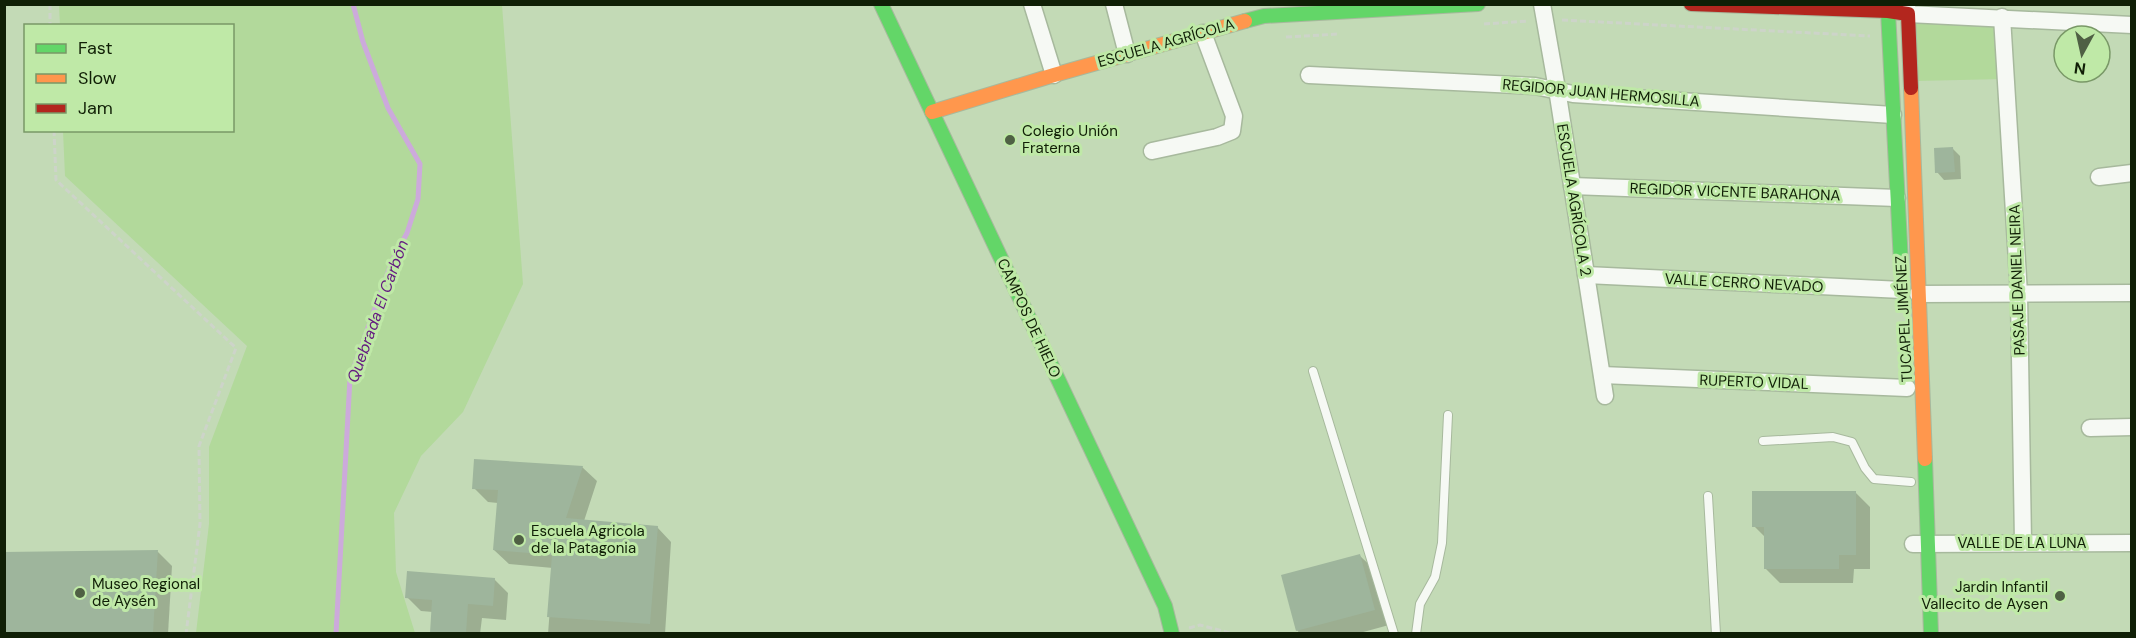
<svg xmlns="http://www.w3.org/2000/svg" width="2136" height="638" font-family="'DM Sans',sans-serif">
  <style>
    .green { fill: #b2d99b }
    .shadow { fill: #0003 }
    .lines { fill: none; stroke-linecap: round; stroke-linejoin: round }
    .stream { stroke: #ccaadb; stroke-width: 5 }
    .building { fill: #9eb59c }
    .lane-casing { stroke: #a7b99d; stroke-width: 10 }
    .street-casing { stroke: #a7b99d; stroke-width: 19 }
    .fast-casing { stroke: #a7b99d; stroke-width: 16 }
    .slow-casing { stroke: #a7b99d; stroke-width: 16 }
    .jam-casing { stroke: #a7b99d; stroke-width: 16 }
    .path { stroke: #cdd4c9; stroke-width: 3; stroke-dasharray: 6 3; stroke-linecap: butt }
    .lane { stroke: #f6f9f4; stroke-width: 8 }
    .street { stroke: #f6f9f4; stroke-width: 16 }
    .fast { stroke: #63d668; stroke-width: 14 }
    .slow { stroke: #ff974d; stroke-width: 14 }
    .jam { stroke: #b3261e; stroke-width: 14 }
    .poi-dot { fill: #4f6044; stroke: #bfe9a7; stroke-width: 2 }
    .labels { text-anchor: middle; stroke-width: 6; stroke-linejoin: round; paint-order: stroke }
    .street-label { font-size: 15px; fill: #101f06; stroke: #bfe9a7 }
    .poi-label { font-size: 15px; fill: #101f06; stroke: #bfe9a7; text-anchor: start }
    .water-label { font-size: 16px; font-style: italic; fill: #641b80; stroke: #bfe9a7 }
  </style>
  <rect width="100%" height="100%" fill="#c3dab6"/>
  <g class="green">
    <polygon points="59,5 502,5 523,284 463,412 421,456 394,513 396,572 415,633 196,633 209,524 209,447 247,346 65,176 63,131 232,130 232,26 60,25"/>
    <polygon points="1913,20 1999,21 2004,79 1916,81"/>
  </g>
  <g class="shadow">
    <polygon points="1953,149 1960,156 1961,179 1944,180 1937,172"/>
    <polygon points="582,467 597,481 584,521 657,527 671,542 665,634 548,634 553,568 509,564 494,550 498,503 488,502 474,488"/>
    <polygon points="1855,492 1870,507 1870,569 1854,569 1853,583 1780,583 1765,568 1765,537 1754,526"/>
    <polygon points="158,552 172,566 168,634 4,634 4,553"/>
    <polygon points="1360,556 1375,570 1389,625 1356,634 1300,634 1297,630"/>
    <polygon points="494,579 508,593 506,620 482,618 480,634 431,634 433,612 421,611 407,597"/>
  </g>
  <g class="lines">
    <polyline class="stream" points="336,634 350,378 392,261 407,233 418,199 420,164 388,108 363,42 353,4"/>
  </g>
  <g class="building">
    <polygon points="1953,147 1955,172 1935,173 1934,148"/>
    <polygon points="474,459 583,466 566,518 658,526 650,624 547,617 552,555 493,550 498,490 472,489"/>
    <polygon points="1752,491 1856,491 1856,555 1839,555 1839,569 1764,569 1764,527 1752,527"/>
    <polygon points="158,550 153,633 4,633 4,552"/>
    <polygon points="1360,554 1375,610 1296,631 1281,575"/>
    <polygon points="407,571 495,578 493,606 468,604 466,633 430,633 432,600 405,598"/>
  </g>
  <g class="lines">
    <g class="lane-casing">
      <g id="lane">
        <polyline points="1313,371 1394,634"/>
        <polyline points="1763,441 1833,437 1852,442 1865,468 1874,479 1911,482"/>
        <polyline points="1708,496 1716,634"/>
        <polyline points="1416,634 1420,604 1435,577 1442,543 1448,415"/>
      </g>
    </g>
    <g class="street-casing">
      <g id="street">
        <polyline points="1032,4 1054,75"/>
        <polyline points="1114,4 1127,54"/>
        <polyline points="1542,4 1557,89 1605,396"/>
        <polyline points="1907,5 1908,14 2132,25"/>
        <polyline points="2002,17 2019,294 2023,543"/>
        <polyline points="1309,75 1535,86 1573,94 1893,115"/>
        <polyline points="1152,151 1217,137 1232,131 1234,116 1203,33"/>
        <polyline points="2099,177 2132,173"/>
        <polyline points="1572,186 1897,198"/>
        <polyline points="1586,275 1902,290"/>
        <polyline points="1918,294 2132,293"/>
        <polyline points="1602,375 1907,388"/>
        <polyline points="2090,428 2132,427"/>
        <polyline points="1913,544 2132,543"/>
      </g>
    </g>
    <g class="fast-casing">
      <g id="fast">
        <polyline points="881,4 1165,606 1172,634"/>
        <polyline points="1888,11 1901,263"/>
        <polyline points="1245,21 1264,16 1478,4"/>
        <polyline points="1925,459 1931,634"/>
      </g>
    </g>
    <g class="slow-casing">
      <g id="slow">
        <polyline points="1911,88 1925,459"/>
        <polyline points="932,112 1054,75 1245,21"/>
      </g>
    </g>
    <g class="jam-casing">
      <polyline id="jam" points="1691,4 1888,11 1908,14 1911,88"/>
    </g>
    <g class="path">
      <polyline points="50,4 50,26"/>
      <polyline points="1562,20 1870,36"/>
      <polyline points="1484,24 1528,21"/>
      <polyline points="1286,37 1339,34"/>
      <polyline points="54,130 56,180 236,348 199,446 200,524 186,634"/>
      <polyline points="1189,628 1200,625 1234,634"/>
    </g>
    <use href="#lane" class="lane"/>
    <use href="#street" class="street"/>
    <use href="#fast" class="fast"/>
    <use href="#slow" class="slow"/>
    <use href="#jam" class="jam"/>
  </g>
  <g class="poi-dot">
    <circle cx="1010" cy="140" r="6"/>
    <circle cx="519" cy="540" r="6"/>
    <circle cx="80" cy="593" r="6"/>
    <circle cx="2060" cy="596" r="6"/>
  </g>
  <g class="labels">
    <g class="street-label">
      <text transform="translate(1166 43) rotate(-16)" y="5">ESCUELA AGRÍCOLA</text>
      <text transform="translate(1601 93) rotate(5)" y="5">REGIDOR JUAN HERMOSILLA</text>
      <text transform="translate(1735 192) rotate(2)" y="5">REGIDOR VICENTE BARAHONA</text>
      <text transform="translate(1574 200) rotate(81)" y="5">ESCUELA AGRÍCOLA 2</text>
      <text transform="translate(2017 280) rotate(-92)" y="5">PASAJE DANIEL NEIRA</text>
      <text transform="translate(1744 283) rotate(3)" y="5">VALLE CERRO NEVADO</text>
      <text transform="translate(1029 318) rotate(65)" y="5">CAMPOS DE HIELO</text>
      <text transform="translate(1904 319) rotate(-93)" y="5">TUCAPEL JIMÉNEZ</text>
      <text transform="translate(1754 382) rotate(2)" y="5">RUPERTO VIDAL</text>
      <text x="2022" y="548">VALLE DE LA LUNA</text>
    </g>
    <g class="poi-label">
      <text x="1022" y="136">Colegio Unión<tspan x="1022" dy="17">Fraterna</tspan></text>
      <text x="531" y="536">Escuela Agricola<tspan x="531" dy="17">de la Patagonia</tspan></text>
      <text x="92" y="589">Museo Regional<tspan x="92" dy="17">de Aysén</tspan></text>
      <text x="2048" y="592" text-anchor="end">Jardin Infantil<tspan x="2048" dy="17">Vallecito de Aysen</tspan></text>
    </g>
    <g class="water-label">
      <text transform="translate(377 311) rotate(-70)" y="6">Quebrada El Carbón</text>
    </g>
  </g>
  <rect width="2136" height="638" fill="none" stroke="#101f06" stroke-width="12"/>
  <rect x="24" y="24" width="210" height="108" fill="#bfe9a7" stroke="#799867" stroke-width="1.5"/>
  <rect x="36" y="44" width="30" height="9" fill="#63d668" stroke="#799867" stroke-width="1.5"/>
  <text x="78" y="54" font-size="18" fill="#101f06">Fast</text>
  <rect x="36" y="74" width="30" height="9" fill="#ff974d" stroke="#799867" stroke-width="1.5"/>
  <text x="78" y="84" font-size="18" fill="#101f06">Slow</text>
  <rect x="36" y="104" width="30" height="9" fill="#b3261e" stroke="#799867" stroke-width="1.5"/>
  <text x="78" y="114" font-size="18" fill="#101f06">Jam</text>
  <g transform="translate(2082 54) rotate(188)"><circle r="28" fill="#bfe9a7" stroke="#799867" stroke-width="1.5"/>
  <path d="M0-4.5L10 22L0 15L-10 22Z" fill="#4f6044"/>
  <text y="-9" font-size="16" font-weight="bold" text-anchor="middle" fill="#101f06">N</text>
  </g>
</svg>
